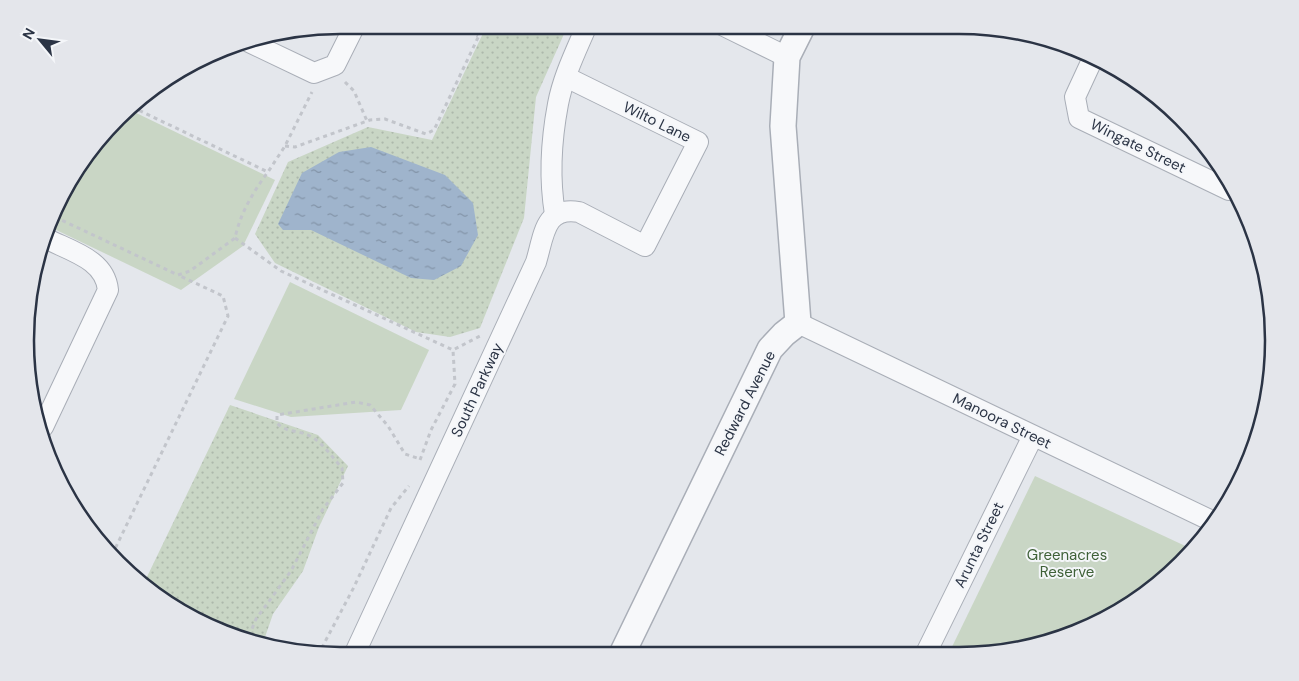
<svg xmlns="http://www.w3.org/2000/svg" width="1299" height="681" font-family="'DM Sans',sans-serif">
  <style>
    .grass { fill: url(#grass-dots) }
    .park { fill: #c9d6c5 }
    .water { fill: url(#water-ripples) }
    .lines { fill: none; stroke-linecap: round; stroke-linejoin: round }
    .minor-casing { stroke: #a9aeb7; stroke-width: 22 }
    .tertiary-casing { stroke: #a9aeb7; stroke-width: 28 }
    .path { stroke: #c2c5cb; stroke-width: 3; stroke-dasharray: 4 4; stroke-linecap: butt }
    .minor { stroke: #f7f8fa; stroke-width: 20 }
    .tertiary { stroke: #f7f8fa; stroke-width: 25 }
    .labels { text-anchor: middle; stroke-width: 4; stroke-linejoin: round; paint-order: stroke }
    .street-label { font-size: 15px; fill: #2b3445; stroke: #f4f6f9 }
    .park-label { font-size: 15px; fill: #3f6138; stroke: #f4f6f9 }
    .rim { fill: none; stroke: #2b3445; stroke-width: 2.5 }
  </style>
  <defs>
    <pattern id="grass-dots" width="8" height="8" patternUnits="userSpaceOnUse" patternTransform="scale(1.25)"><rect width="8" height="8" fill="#c9d6c5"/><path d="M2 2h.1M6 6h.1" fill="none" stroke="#adb8ab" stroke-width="1.8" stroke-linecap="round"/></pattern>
    <pattern id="water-ripples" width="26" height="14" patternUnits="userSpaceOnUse" patternTransform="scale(1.25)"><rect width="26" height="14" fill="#9fb4cc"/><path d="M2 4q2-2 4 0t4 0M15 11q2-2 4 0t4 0" fill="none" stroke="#8293a7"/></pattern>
  </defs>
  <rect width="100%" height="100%" fill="#e4e7ec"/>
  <g class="grass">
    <polygon points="487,25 568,25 536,97 524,218 480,328 450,337 416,332 275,263 255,234 288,162 368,127 432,140"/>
    <polygon points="230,405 318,435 348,466 319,527 303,571 273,614 264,640 201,623 144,583"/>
  </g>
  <g class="park">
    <polygon points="130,110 275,180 243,246 181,290 50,227 78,165"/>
    <polygon points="290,282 429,350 401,410 291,417 234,399"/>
    <polygon points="1035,476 1194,550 1134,603 1079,632 1000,653 949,653"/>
  </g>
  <polygon class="water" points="371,147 445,175 473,203 478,235 461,266 434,280 411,278 311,230 283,230 278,224 302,173 339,152"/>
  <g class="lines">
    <g class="minor-casing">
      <g id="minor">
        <polyline points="722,25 787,57"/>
        <polyline points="247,41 314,73 335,65 355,25"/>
        <polyline points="1094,56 1075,97 1079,118 1229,190"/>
        <path d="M 555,214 C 549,178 551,141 558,104 C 563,77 576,51 587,25"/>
        <polyline points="798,323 1214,522"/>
        <path d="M 43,427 L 108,290 C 105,259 70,251 45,238"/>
        <polyline points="926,653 1033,436"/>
        <path d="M 354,655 L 536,262 C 544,236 544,206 579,212 L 645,246 L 698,142 L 566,77"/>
      </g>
    </g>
    <g class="tertiary-casing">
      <polyline id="tertiary" points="622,654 770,349 784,334 798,323 783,126 787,57 803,25"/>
    </g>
    <g class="path">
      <polyline points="455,25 478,36"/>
      <polyline points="345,82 354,91 367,121"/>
      <polyline points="132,107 268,172 285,146 312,92"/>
      <polyline points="285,146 295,147 370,120 385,119 426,134 434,130 484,25"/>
      <path d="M 55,217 L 178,275 L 190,271 L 235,238 C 240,214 253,192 268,172"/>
      <polyline points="235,238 281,271 453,350 480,336"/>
      <polyline points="420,460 431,430 455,384 453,350"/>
      <polyline points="112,555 228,316 223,296 178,275"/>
      <path d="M 249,636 L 256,619 L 291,571 L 323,509 L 343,483 L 342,468 C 333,458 322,442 310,436 C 299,430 286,433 277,423 L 277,415 L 356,402 L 370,405 L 388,426 L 405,454 L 420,459"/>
      <polyline points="318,655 354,587 391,508 409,486"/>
    </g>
    <use href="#minor" class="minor"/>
    <use href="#tertiary" class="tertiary"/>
  </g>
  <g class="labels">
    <g class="street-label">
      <text transform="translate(657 122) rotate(26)" y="5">Wilto Lane</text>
      <text transform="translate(1138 146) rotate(26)" y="5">Wingate Street</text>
      <text transform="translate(477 390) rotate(-65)" y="5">South Parkway</text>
      <text transform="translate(745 403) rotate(-63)" y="5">Redward Avenue</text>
      <text transform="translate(1002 421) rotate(26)" y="5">Manoora Street</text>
      <text transform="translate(979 545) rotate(-64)" y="5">Arunta Street</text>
    </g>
    <g class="park-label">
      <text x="1067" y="560">Greenacres<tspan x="1067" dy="17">Reserve</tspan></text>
    </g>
  </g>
  <path d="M0 0H1299V681H0ZM340 34H959A306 306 0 0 1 1265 340V341A306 306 0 0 1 959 647H340A306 306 0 0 1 34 341V340A306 306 0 0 1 340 34Z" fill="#e4e6eb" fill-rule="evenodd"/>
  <path class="rim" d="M340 34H959A306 306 0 0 1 1265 340V341A306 306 0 0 1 959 647H340A306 306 0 0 1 34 341V340A306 306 0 0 1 340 34Z"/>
  <g transform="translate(40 40) rotate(299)" stroke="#f4f6f9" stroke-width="4" paint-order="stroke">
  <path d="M0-4L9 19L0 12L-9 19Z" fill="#2b3445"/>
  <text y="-8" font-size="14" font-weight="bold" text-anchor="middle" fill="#2b3445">N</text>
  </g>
</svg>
